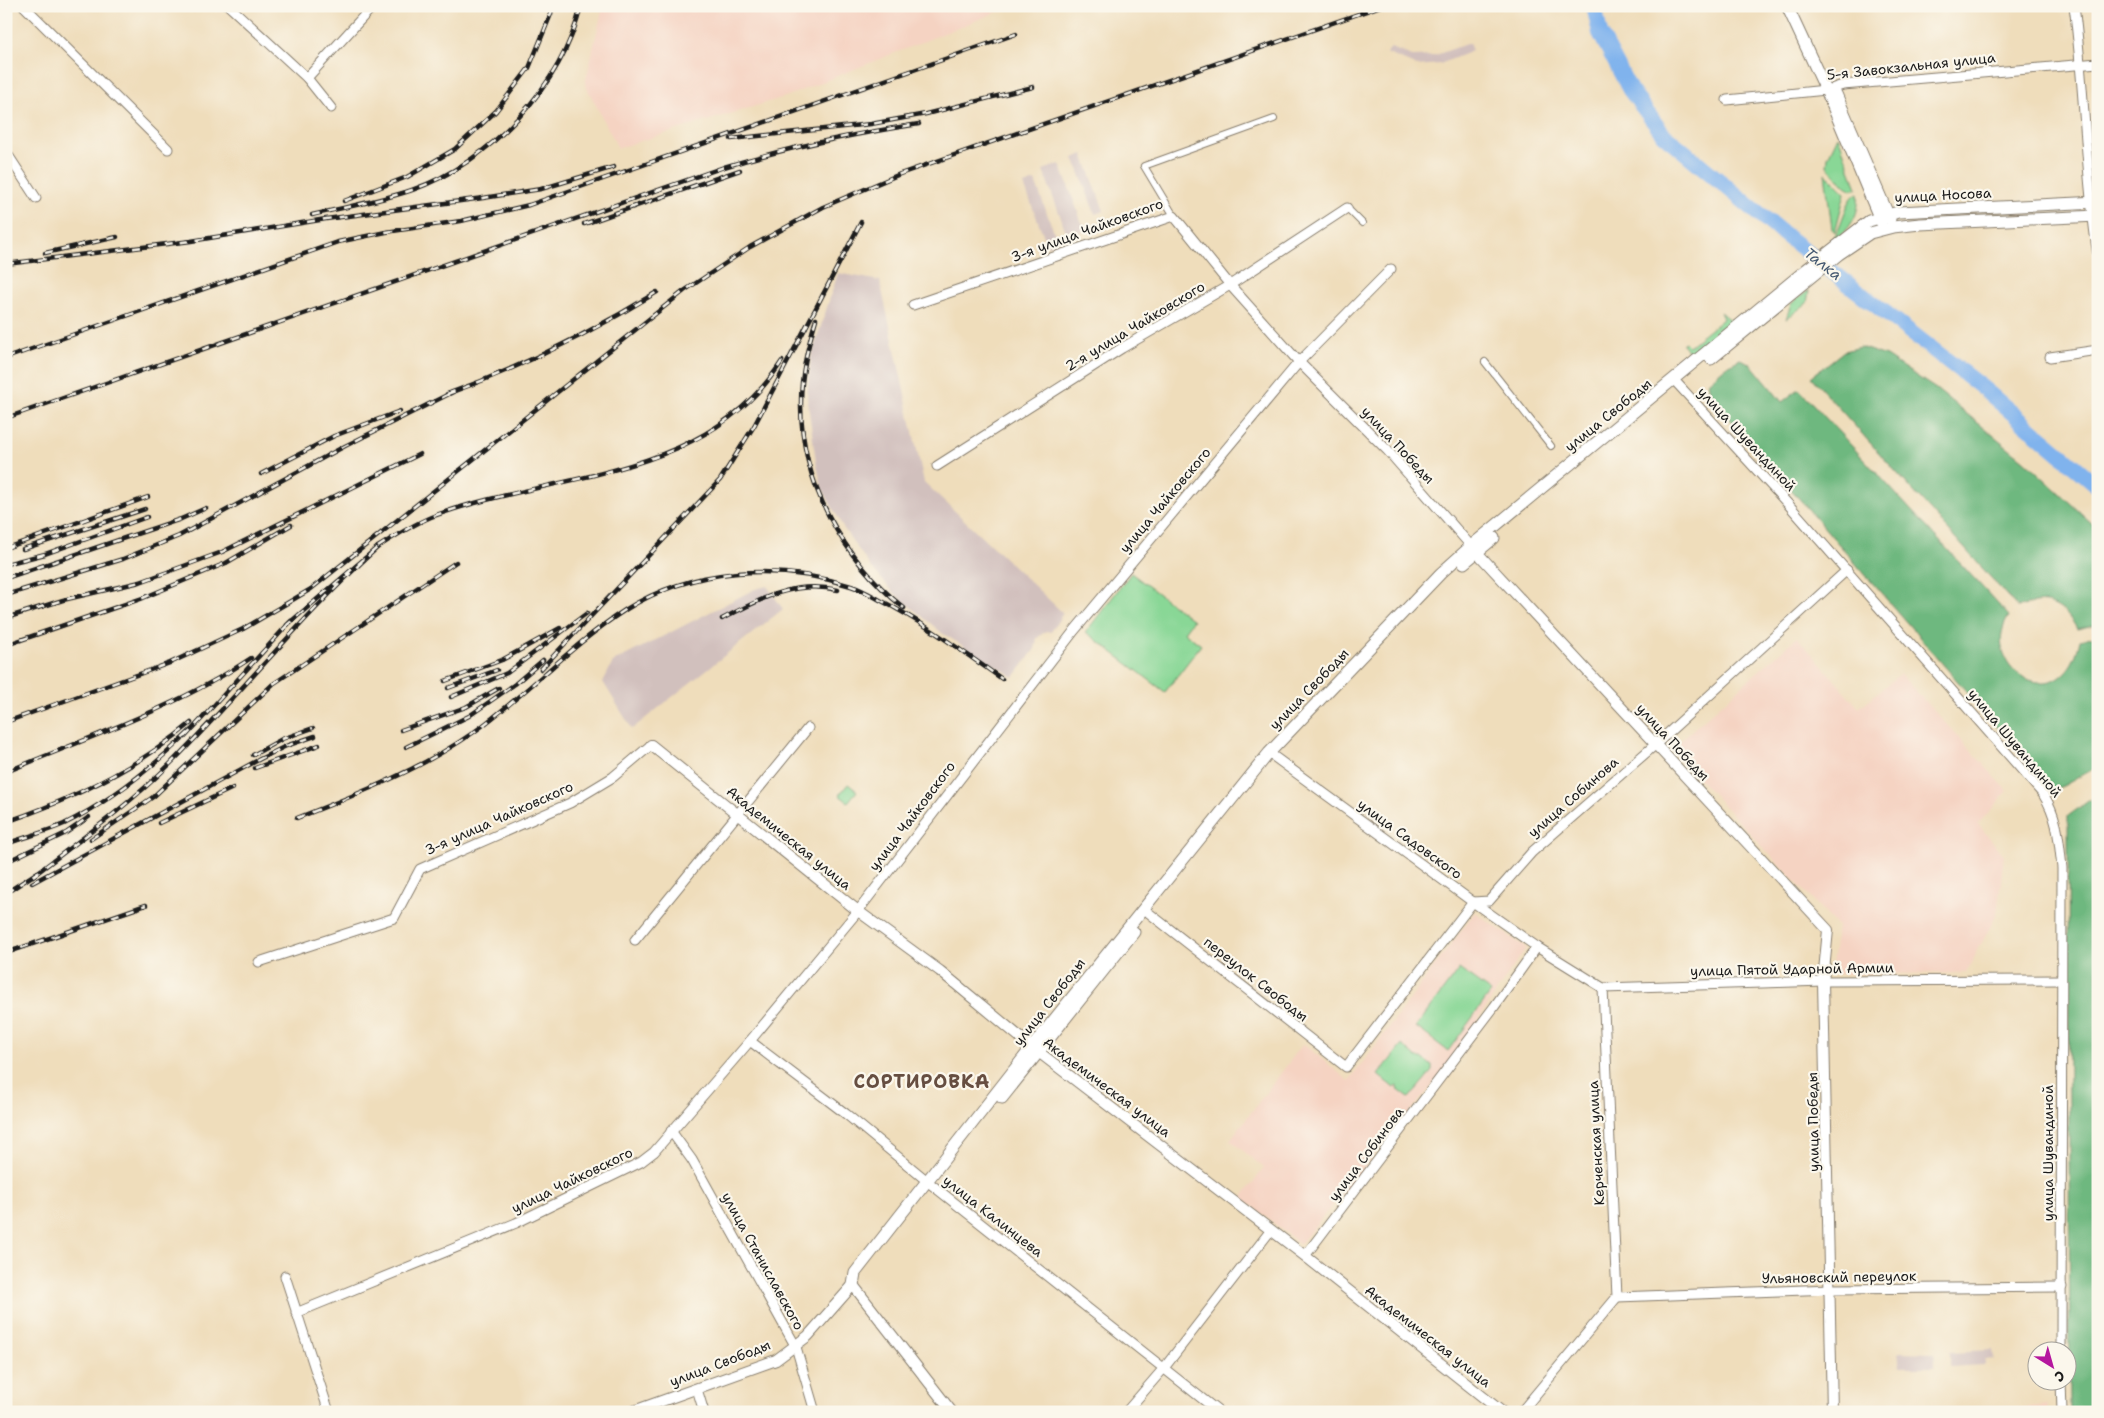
<svg xmlns="http://www.w3.org/2000/svg" width="2104" height="1418" font-family="'Shantell Sans',sans-serif">
  <style>
    .built { fill: #f5d3c2 }
    .industrial { fill: #d1c0bd }
    .green { fill: #89d796; stroke: #527a59 }
    .forest { fill: #6eb87f; stroke: #456a4e }
    .lines { fill: none; stroke-linecap: round; stroke-linejoin: round }
    .river { stroke: #80b3ed; stroke-width: 16 }
    .pedestrian-casing { stroke: #867c6c; stroke-width: 8 }
    .minor-casing { stroke: #867c6c; stroke-width: 11 }
    .tertiary-casing { stroke: #867c6c; stroke-width: 12 }
    .secondary-casing { stroke: #867c6c; stroke-width: 13 }
    .pedestrian { stroke: #fff; stroke-width: 6 }
    .minor { stroke: #fff; stroke-width: 9 }
    .tertiary { stroke: #fff; stroke-width: 10 }
    .secondary { stroke: #fff; stroke-width: 11 }
    .rail-casing { stroke: #1c1c1c; stroke-width: 4.5 }
    .rail { stroke: #fbf7ec; stroke-width: 2.5; stroke-dasharray: 8; stroke-linecap: butt }
    .labels { text-anchor: middle; stroke-width: 4.5; stroke-linejoin: round; paint-order: stroke }
    .street-label { font-size: 14px; fill: #1c1c1c; stroke: #fbf7ec }
    .water-label { font-size: 15px; font-style: italic; fill: #445870; stroke: #fbf7ec }
    .district-label { font-size: 19px; font-weight: bold; letter-spacing: 1px; fill: #664e41; stroke: #fbf7ec }
  </style>
  <rect width="100%" height="100%" fill="#fbf7ec"/>
  <filter id="ink" filterUnits="userSpaceOnUse"><feTurbulence type="fractalNoise" baseFrequency=".02" numOctaves="2"/><feDisplacementMap in="SourceGraphic" scale="10" xChannelSelector="R" yChannelSelector="G"/><feConvolveMatrix kernelMatrix="1 2 1 2 8 2 1 2 1" color-interpolation-filters="sRGB"/></filter>
  <filter id="wash" filterUnits="userSpaceOnUse"><feTurbulence type="fractalNoise" baseFrequency=".0096" numOctaves="4" result="noise"/><feDisplacementMap in="SourceGraphic" scale="20" xChannelSelector="R" yChannelSelector="G"/><feGaussianBlur stdDeviation="1.12" result="paint"/><feColorMatrix in="noise" values="0 0 0 0 0 0 0 0 0 0 0 0 0 0 0 0 0 1.4 0 .05"/><feComposite in="paint" operator="in"/></filter>
  <g filter="url(#wash)">
    <rect width="100%" height="100%" fill="#efddbb"/>
    <g class="built">
      <polygon points="603,6 1012,6 785,97 618,148 585,84"/>
      <polygon points="1797,637 1859,708 1900,674 2008,791 1978,824 2004,855 1997,914 1966,973 1831,974 1837,926 1671,749"/>
      <polygon points="1475,912 1526,948 1437,1080 1300,1244 1242,1198 1264,1168 1230,1140 1303,1044 1349,1081"/>
      <polygon points="2047,1405 2047,1412 1989,1412"/>
    </g>
    <g class="industrial">
      <polygon points="1469,43 1472,51 1440,64 1417,66 1386,53 1391,48 1415,57 1433,56"/>
      <polygon points="1083,154 1104,211 1095,214 1074,158"/>
      <polygon points="1060,164 1085,231 1068,237 1043,170"/>
      <polygon points="1035,181 1058,243 1048,247 1024,185"/>
      <polygon points="838,273 880,281 924,482 1063,613 1051,632 1046,631 1037,638 1035,649 1014,677 942,633 894,593 870,566 844,529 822,488 816,461 807,397 811,357"/>
      <polygon points="767,586 783,609 632,729 603,682 613,662 755,589"/>
      <polygon points="1992,1350 1993,1359 1984,1360 1984,1365 1950,1367 1950,1352"/>
      <polygon points="1898,1352 1934,1353 1934,1367 1900,1367"/>
    </g>
    <g class="green">
      <polygon points="1838,136 1857,188 1852,190 1845,186 1827,166 1828,157"/>
      <polygon points="1825,173 1845,193 1835,232 1832,229"/>
      <path d="M 1858,193 C 1860,215 1851,226 1837,240 L 1834,237 C 1842,226 1847,197 1858,193 Z"/>
      <polygon points="1809,290 1807,303 1786,319 1791,304"/>
      <polygon points="1720,312 1731,321 1690,353 1682,344 1685,342 1689,346 1723,319"/>
      <polygon points="1131,573 1193,620 1184,632 1201,645 1165,692 1086,632"/>
      <polygon points="848,784 857,791 848,802 839,795"/>
      <polygon points="1459,969 1491,992 1448,1051 1416,1027"/>
      <polygon points="1402,1045 1417,1058 1422,1058 1432,1066 1432,1071 1409,1098 1397,1089 1397,1085 1394,1088 1378,1075"/>
    </g>
    <g class="forest">
      <path d="M 1860,347 L 1886,356 L 1936,389 L 2025,461 L 2098,529 L 2098,624 L 2077,629 C 2063,604 2045,596 2018,608 L 1811,377 L 1844,351 Z"/>
      <path d="M 1740,359 L 1750,363 L 1782,402 L 1799,389 L 2009,616 C 1975,668 2064,722 2080,640 L 2098,635 L 2097,767 L 2063,786 L 2052,790 L 1711,397 L 1708,382 L 1724,368 Z"/>
      <polygon points="2098,794 2098,1412 2070,1412 2068,816"/>
    </g>
    <g class="lines">
      <polyline class="river" points="1594,6 1600,33 1630,90 1663,134 1781,232 1984,389 2098,486"/>
    </g>
  </g>
  <g filter="url(#ink)">
    <g class="lines">
      <g class="pedestrian-casing">
        <g id="pedestrian">
          <polyline points="1347,208 1362,223"/>
          <polyline points="1174,216 1144,166 1274,119"/>
          <polyline points="1485,362 1551,446"/>
        </g>
      </g>
      <g class="minor-casing">
        <g id="minor">
          <polyline points="24,6 168,149"/>
          <polyline points="229,6 307,78 331,108"/>
          <path d="M 2074,6 C 2085,89 2085,173 2098,256"/>
          <polyline points="307,78 373,6"/>
          <polyline points="1834,88 1843,85 2098,63"/>
          <polyline points="1727,100 1826,90"/>
          <polyline points="6,152 36,198"/>
          <polyline points="913,305 1174,216 1230,285 1299,362 1387,450 1471,546"/>
          <polyline points="2050,357 2098,350"/>
          <path d="M 1674,380 L 1788,504 L 2043,794 C 2058,817 2059,841 2062,868 L 2061,1350"/>
          <polyline points="937,466 1122,348 1230,285 1347,208"/>
          <polyline points="1269,753 1473,902 1537,947 1603,988 1823,981 2060,980"/>
          <polyline points="1149,913 1346,1067 1473,902 1489,901 1532,852 1656,744 1847,570"/>
          <polyline points="635,940 808,728"/>
          <polyline points="259,962 394,918 420,869 570,803 613,777 651,745"/>
          <polyline points="1603,988 1617,1297"/>
          <polyline points="750,1041 846,1114 932,1185 1219,1412"/>
          <polyline points="671,1131 692,1160 796,1347 815,1412"/>
          <polyline points="1305,1256 1494,1007 1537,947"/>
          <polyline points="285,1276 329,1412"/>
          <polyline points="1617,1297 1831,1289 2062,1287"/>
          <polyline points="296,1313 516,1223 641,1162 654,1152 750,1041 858,911 1074,631 1299,362 1391,269"/>
          <polyline points="2061,1380 2062,1412"/>
          <polyline points="697,1389 704,1412"/>
          <polyline points="1126,1412 1164,1368 1271,1230"/>
          <polyline points="1521,1412 1617,1297"/>
        </g>
      </g>
      <g class="tertiary-casing">
        <g id="tertiary">
          <polyline points="1473,548 1828,930 1823,981 1832,1412"/>
          <polyline points="651,745 858,911 940,971 1032,1047 1305,1256 1502,1412"/>
          <polyline points="631,1412 776,1360 808,1336 853,1285 952,1412"/>
        </g>
      </g>
      <g class="secondary-casing">
        <g id="secondary">
          <polyline points="1787,6 1826,90 1881,222"/>
          <polyline points="1836,94 1890,219"/>
          <polyline points="1711,359 1839,254 1870,233 1893,227 1920,224 2098,216"/>
          <polyline points="1464,563 1494,538"/>
          <polyline points="1002,1098 1134,932"/>
          <polyline points="853,1285 855,1273 1032,1047 1269,753 1441,573 1471,546 1807,269 1869,221 1898,212 2098,202"/>
        </g>
      </g>
      <use href="#pedestrian" class="pedestrian"/>
      <use href="#minor" class="minor"/>
      <use href="#tertiary" class="tertiary"/>
      <use href="#secondary" class="secondary"/>
      <g class="rail-casing">
        <g id="rail">
          <polyline points="731,139 871,124 926,114 1033,87"/>
          <polyline points="344,201 407,177 455,149 496,111 529,68 551,14 552,6"/>
          <path d="M 312,215 C 345,207 380,201 412,190 C 489,163 562,86 581,6"/>
          <polyline points="584,224 740,170"/>
          <polyline points="45,253 117,237"/>
          <polyline points="6,264 191,241 326,219 483,198 541,189 614,167"/>
          <path d="M 816,319 C 808,346 801,373 801,402 C 800,482 843,559 904,608"/>
          <polyline points="6,358 338,242 386,232 461,221 529,205 1016,34"/>
          <path d="M 447,394 C 522,367 589,334 657,292"/>
          <path d="M 6,418 L 724,167 C 789,147 853,134 919,124"/>
          <polyline points="261,474 334,436 400,411"/>
          <path d="M 378,547 C 395,536 412,525 431,517 C 551,472 705,482 782,361"/>
          <polyline points="6,548 148,497"/>
          <polyline points="23,549 145,509"/>
          <polyline points="6,564 45,554 147,517"/>
          <polyline points="6,578 181,519 206,508"/>
          <polyline points="6,595 123,559 179,536 345,446 453,392"/>
          <polyline points="6,618 63,600 140,582 222,552 420,454"/>
          <path d="M 722,619 C 760,599 794,580 838,590"/>
          <polyline points="6,645 143,598 226,563 291,525"/>
          <polyline points="541,669 720,480 754,426 861,222"/>
          <polyline points="445,681 502,660 560,628"/>
          <polyline points="448,688 497,670"/>
          <polyline points="451,697 507,673 587,613"/>
          <polyline points="6,722 170,663 243,629 311,589 684,291 750,247 823,207 900,174 1381,6"/>
          <polyline points="401,730 466,707 499,688"/>
          <polyline points="185,737 291,621"/>
          <polyline points="406,747 469,716 515,684 543,660"/>
          <polyline points="253,755 282,739 313,728"/>
          <polyline points="255,768 319,745"/>
          <path d="M 6,772 C 87,738 178,707 251,658"/>
          <path d="M 297,818 C 356,795 422,769 474,732 C 527,694 571,645 625,610 C 691,568 777,562 851,586 C 861,589 871,595 880,600 C 923,622 962,651 1002,679"/>
          <path d="M 6,822 C 70,800 139,767 191,723"/>
          <polyline points="159,823 233,788"/>
          <polyline points="91,839 153,797 273,684 456,562"/>
          <path d="M 6,844 C 25,837 46,832 64,824 C 111,801 152,768 190,731"/>
          <polyline points="6,862 66,833 89,817"/>
          <path d="M 33,876 C 80,840 129,805 171,763 C 242,692 304,614 378,547 L 287,625"/>
          <polyline points="32,883 260,759 286,746 315,736"/>
          <polyline points="6,893 38,872"/>
          <polyline points="6,953 146,905"/>
        </g>
      </g>
      <use href="#rail" class="rail"/>
    </g>
  </g>
  <g class="labels">
    <g class="street-label">
      <text transform="translate(1911 66) rotate(-6)" y="5">5-я Завокзальная улица</text>
      <text transform="translate(1943 195) rotate(-3)" y="5">улица Носова</text>
      <text transform="translate(1087 230) rotate(-20)" y="5">3-я улица Чайковского</text>
      <text transform="translate(1135 326) rotate(-31)" y="5">2-я улица Чайковского</text>
      <text transform="translate(1608 415) rotate(-39)" y="5">улица Свободы</text>
      <text transform="translate(1747 439) rotate(47)" y="5">улица Шувандиной</text>
      <text transform="translate(1398 445) rotate(47)" y="5">улица Победы</text>
      <text transform="translate(1165 500) rotate(-50)" y="5">улица Чайковского</text>
      <text transform="translate(1309 689) rotate(-46)" y="5">улица Свободы</text>
      <text transform="translate(1673 742) rotate(47)" y="5">улица Победы</text>
      <text transform="translate(2015 743) rotate(50)" y="5">улица Шувандиной</text>
      <text transform="translate(1573 797) rotate(-41)" y="5">улица Собинова</text>
      <text transform="translate(912 816) rotate(-53)" y="5">улица Чайковского</text>
      <text transform="translate(499 818) rotate(-24)" y="5">3-я улица Чайковского</text>
      <text transform="translate(789 838) rotate(39)" y="5">Академическая улица</text>
      <text transform="translate(1410 839) rotate(36)" y="5">улица Садовского</text>
      <text transform="translate(1792 969) rotate(-1)" y="5">улица Пятой Ударной Армии</text>
      <text transform="translate(1256 979) rotate(38)" y="5">переулок Свободы</text>
      <text transform="translate(1049 1002) rotate(-52)" y="5">улица Свободы</text>
      <text transform="translate(1107 1087) rotate(37)" y="5">Академическая улица</text>
      <text transform="translate(1813 1122) rotate(-91)" y="5">улица Победы</text>
      <text transform="translate(1596 1143) rotate(-93)" y="5">Керченская улица</text>
      <text transform="translate(2048 1153) rotate(-90)" y="5">улица Шувандиной</text>
      <text transform="translate(1366 1154) rotate(-53)" y="5">улица Собинова</text>
      <text transform="translate(572 1180) rotate(-26)" y="5">улица Чайковского</text>
      <text transform="translate(993 1216) rotate(38)" y="5">улица Калинцева</text>
      <text transform="translate(763 1261) rotate(61)" y="5">улица Станиславского</text>
      <text transform="translate(1839 1277) rotate(-1)" y="5">Ульяновский переулок</text>
      <text transform="translate(1428 1336) rotate(38)" y="5">Академическая улица</text>
      <text transform="translate(720 1363) rotate(-21)" y="5">улица Свободы</text>
    </g>
    <g class="water-label">
      <text transform="translate(1823 264) rotate(38)" y="5">Талка</text>
    </g>
    <g class="district-label">
      <text x="922" y="1088">СОРТИРОВКА</text>
    </g>
  </g>
  <rect width="2104" height="1418" fill="none" stroke="#fbf7ec" stroke-width="25"/>
  <g transform="translate(2052 1366) rotate(143)"><circle r="24" fill="#fbf7ec" stroke="#a29f99"/>
  <path d="M0-4L9 19L0 12L-9 19Z" fill="#b5179e"/>
  <text y="-8" font-size="14" font-weight="bold" text-anchor="middle" fill="#1c1c1c">С</text>
  </g>
</svg>
